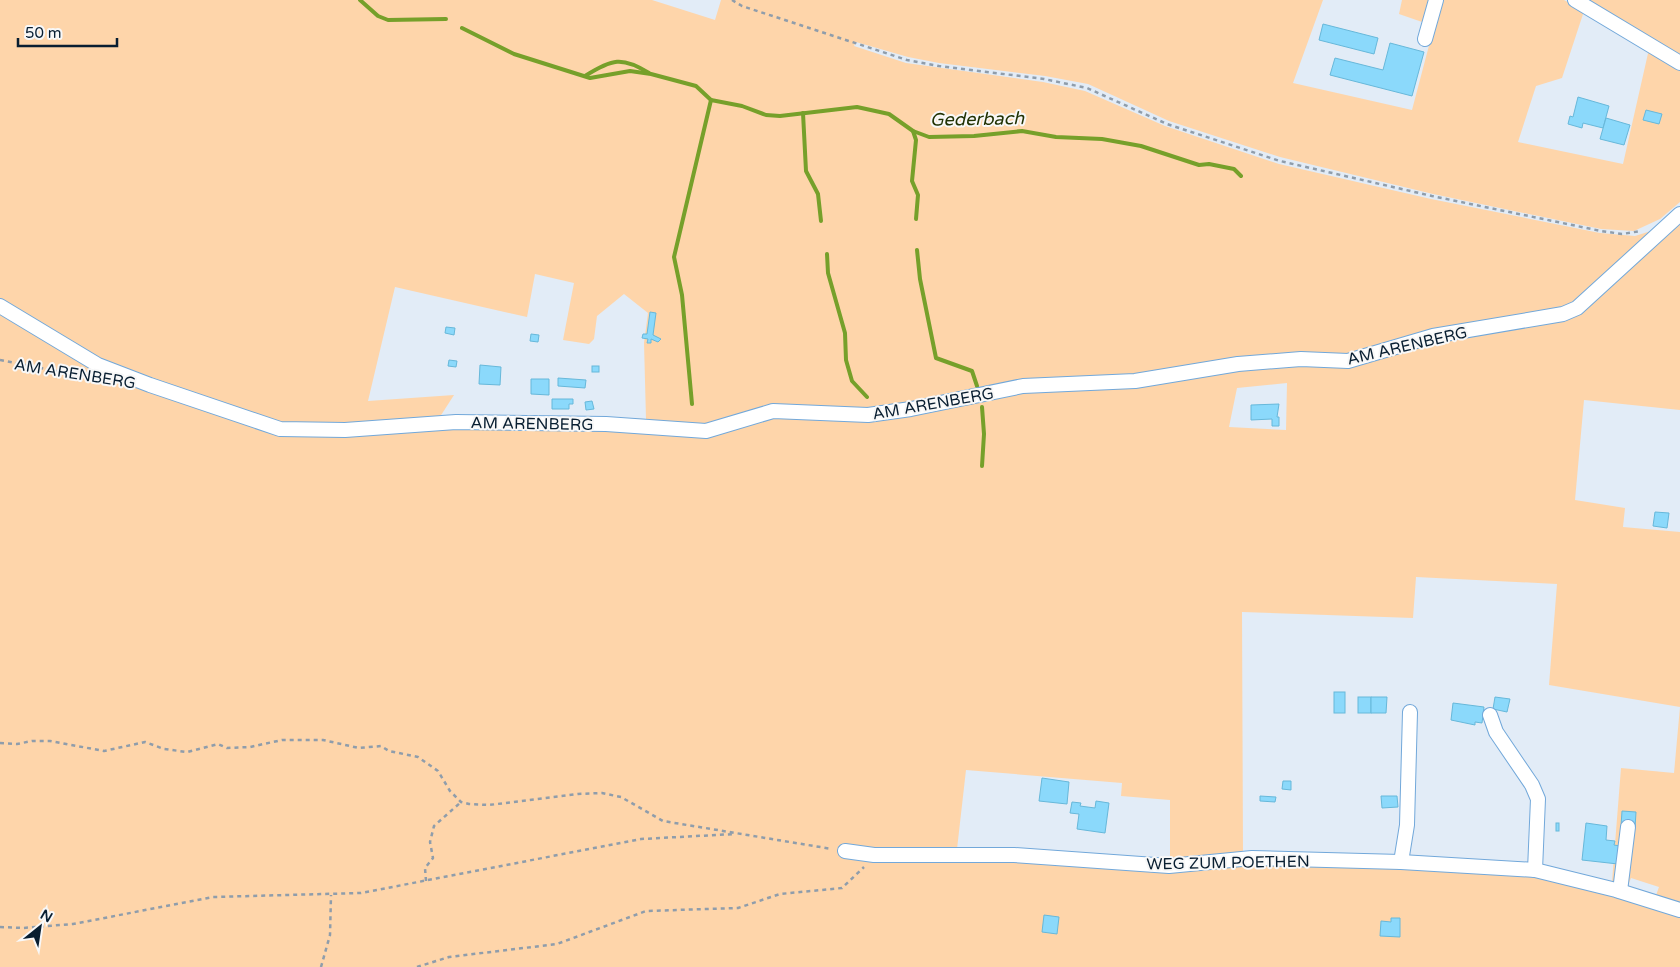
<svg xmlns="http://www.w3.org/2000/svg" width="1680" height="967" font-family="'Varela Round',sans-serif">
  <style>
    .green { fill: #fed5aa; fill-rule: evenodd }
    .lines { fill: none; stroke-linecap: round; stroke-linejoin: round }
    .stream { stroke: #76a02a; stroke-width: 4 }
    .building { fill: #8bd9fb; stroke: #67b8da }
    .minor-casing { stroke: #72a8da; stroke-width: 16 }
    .path { stroke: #8f9dab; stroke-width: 2.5; stroke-dasharray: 4 4; stroke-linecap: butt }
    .minor { stroke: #fff; stroke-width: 14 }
    .labels { text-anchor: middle; stroke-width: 4; stroke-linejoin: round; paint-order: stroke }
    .street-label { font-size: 16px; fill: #081e31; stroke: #f8f8f8 }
    .water-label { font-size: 18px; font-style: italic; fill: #223203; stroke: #f8f8f8 }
  </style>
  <rect width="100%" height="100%" fill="#e2ecf7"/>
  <g class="green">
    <path d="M 0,0 L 652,0 L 715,20 L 721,0 L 1323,0 L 1293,83 L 1412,110 L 1441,0 L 1564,0 L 1584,11 L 1562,78 L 1536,86 L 1518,142 L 1623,164 L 1649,49 L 1680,71 L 1680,202 L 1660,219 L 1634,231 L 1601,229 L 1433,194 L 1280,157 L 1169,121 L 1088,84 L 1045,76 L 939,63 L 908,57 L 856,42 L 854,46 L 906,63 L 1043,82 L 1085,91 L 1165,126 L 1279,164 L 1431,199 L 1600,233 L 1635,236 L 1654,230 L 1575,306 L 1562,311 L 1432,333 L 1347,357 L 1301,355 L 1239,359 L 1238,371 L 1301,363 L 1347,364 L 1432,339 L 1565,317 L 1578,311 L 1680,216 L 1680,410 L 1584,400 L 1575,500 L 1625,508 L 1623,527 L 1680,532 L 1680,902 L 1655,898 L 1659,887 L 1631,878 L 1627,888 L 1612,882 L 1621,768 L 1674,773 L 1680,707 L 1549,685 L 1557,584 L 1416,577 L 1413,618 L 1242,612 L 1243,853 L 1170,864 L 1170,800 L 1121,796 L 1122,783 L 966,770 L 957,849 L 865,849 L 846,846 L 844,855 L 862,859 L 1013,861 L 1134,871 L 1171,871 L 1268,863 L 1535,873 L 1616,892 L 1680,912 L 1680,967 L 0,967 ZM 535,274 L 574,283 L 563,340 L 589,344 L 594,339 L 597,316 L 624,294 L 648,313 L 644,343 L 646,419 L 597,417 L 590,426 L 518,428 L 436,423 L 454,395 L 368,401 L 395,287 L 527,317 ZM 1287,383 L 1286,430 L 1229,427 L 1237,388 Z"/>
    <polygon points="1402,0 1432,0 1425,23 1399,14"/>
    <polygon points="1582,0 1680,0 1680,59"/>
  </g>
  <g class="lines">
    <g class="stream">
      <polyline points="360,0 378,16 388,20 446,19"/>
      <polyline points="462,28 514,54 590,78 630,71 651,74 696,86 711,100 742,106 766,115 780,116 857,107 889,114 913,131 929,137 974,136 1022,131 1056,137 1102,139 1141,146 1199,165 1209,164 1234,169 1241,176"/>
      <path d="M 585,76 C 612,59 622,56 649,73"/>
      <polyline points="803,113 806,171 818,194 821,221"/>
      <polyline points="913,131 916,140 912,181 918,195 916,219"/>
      <polyline points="917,250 920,279 936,358 972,371 977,386"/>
      <polyline points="827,254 828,273 845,333 846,360 852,381 867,397"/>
      <polyline points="692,404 682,295 674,257 711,100"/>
      <polyline points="982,466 984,434 982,407"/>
    </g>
  </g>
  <g class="building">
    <polygon points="1323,24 1378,38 1374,54 1319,40"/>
    <polygon points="1390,43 1424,52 1412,96 1330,75 1335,58 1383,70"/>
    <polygon points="1578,97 1609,106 1603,128 1583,123 1582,128 1568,124 1570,116 1573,117"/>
    <polygon points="1646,110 1662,114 1659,124 1643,120"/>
    <polygon points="1606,118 1630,125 1624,145 1600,139"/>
    <polygon points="650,312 656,313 653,335 661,339 658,342 651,339 651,343 647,343 648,339 642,338 643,334 647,334"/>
    <polygon points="446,327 455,328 454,335 445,333"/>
    <polygon points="531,334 539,335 538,342 530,341"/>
    <polygon points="449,360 457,361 456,367 448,366"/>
    <polygon points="480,365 501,367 500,385 479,384"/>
    <rect x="592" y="366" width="7" height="6"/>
    <polygon points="558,378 586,380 585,388 558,386"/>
    <polygon points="531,379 549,379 549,395 531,394"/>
    <polygon points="552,399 573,399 573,404 569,404 569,409 552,409"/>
    <polygon points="592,401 594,409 586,410 585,402"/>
    <polygon points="1279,404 1277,417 1279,417 1279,426 1272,426 1272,419 1251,420 1251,405"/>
    <polygon points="1655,512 1669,513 1667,528 1653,526"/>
    <rect x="1334" y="692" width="11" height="21"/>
    <rect x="1358" y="697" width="13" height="16"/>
    <polygon points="1371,697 1387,697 1386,713 1371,713"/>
    <polygon points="1495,697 1510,699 1507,712 1493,709"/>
    <polygon points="1453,703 1484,707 1482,723 1475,722 1475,725 1451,720"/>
    <polygon points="1042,778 1069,782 1067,804 1039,801"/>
    <polygon points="1283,781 1291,781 1291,790 1282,789"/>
    <polygon points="1260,796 1276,797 1275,802 1260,801"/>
    <polygon points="1381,796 1397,796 1398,807 1382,808"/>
    <polygon points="1096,801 1109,803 1105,833 1077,829 1079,814 1070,813 1072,802 1081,803 1080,806 1095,808"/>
    <polygon points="1622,811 1636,812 1635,828 1621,826"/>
    <rect x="1556" y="823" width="3" height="8"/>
    <polygon points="1586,823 1607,826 1606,840 1615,841 1614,845 1620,846 1618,864 1582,860"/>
    <polygon points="1044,915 1059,917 1057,934 1042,932"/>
    <polygon points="1391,918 1400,918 1400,937 1380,936 1381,921 1391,922"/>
  </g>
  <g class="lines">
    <g class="minor-casing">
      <g id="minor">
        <polyline points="1575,0 1680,63"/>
        <polyline points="1425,39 1436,0"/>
        <polyline points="0,306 98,365 150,385 280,429 345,430 456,422 606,424 706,431 773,411 868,415 911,409 1023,386 1135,381 1238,364 1301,359 1348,361 1433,336 1563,314 1577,308 1680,214"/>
        <polyline points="1490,715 1496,732 1532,785 1538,799 1535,870"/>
        <polyline points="845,851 874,855 1014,855 1169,866 1252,858 1401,862 1535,870 1616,890 1680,910"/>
        <polyline points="1401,862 1407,825 1410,712"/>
        <polyline points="1620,891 1628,827"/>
      </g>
    </g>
    <g class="path">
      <polyline points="732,0 742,6 907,60 939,66 1044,79 1087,88 1167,124 1280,161 1432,196 1601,231 1622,234 1641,231"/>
      <polyline points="0,360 92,378"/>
      <polyline points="0,743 17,744 32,741 50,741 104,751 145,742 164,749 187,752 218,744 227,748 250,747 282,740 323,740 359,748 381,746 389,751 418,757 438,771 450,791 461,802 469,804 489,805 578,794 602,793 621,797 663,821 832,849"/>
      <polyline points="426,881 425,868 433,858 430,842 434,826 461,802"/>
      <polyline points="0,927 23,928 73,924 213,897 361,893 641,839 735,834"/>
      <polyline points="321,967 330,935 331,895"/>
      <polyline points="417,967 449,957 557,944 646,911 738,908 780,894 842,888 864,867"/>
    </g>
    <use href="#minor" class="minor"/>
  </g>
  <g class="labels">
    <g class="street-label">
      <text transform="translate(1407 345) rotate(-13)" y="6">AM ARENBERG</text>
      <text transform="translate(75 373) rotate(9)" y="6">AM ARENBERG</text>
      <text transform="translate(933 403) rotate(-10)" y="6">AM ARENBERG</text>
      <text transform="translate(532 423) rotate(1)" y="6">AM ARENBERG</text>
      <text transform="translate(1228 862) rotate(-1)" y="6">WEG ZUM POETHEN</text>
    </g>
    <g class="water-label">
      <text transform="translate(977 119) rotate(-1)" y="6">Gederbach</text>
    </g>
  </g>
  <g transform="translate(40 927) rotate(30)" stroke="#f8f8f8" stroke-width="4" paint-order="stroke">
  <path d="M0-4L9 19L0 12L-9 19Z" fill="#081e31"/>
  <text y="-8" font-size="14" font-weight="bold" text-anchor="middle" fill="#081e31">N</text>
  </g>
  <path d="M18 38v8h99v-8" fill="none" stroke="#081e31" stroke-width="2.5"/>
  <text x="25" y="38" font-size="15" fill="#081e31" stroke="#f8f8f8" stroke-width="4" paint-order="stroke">50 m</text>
</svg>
